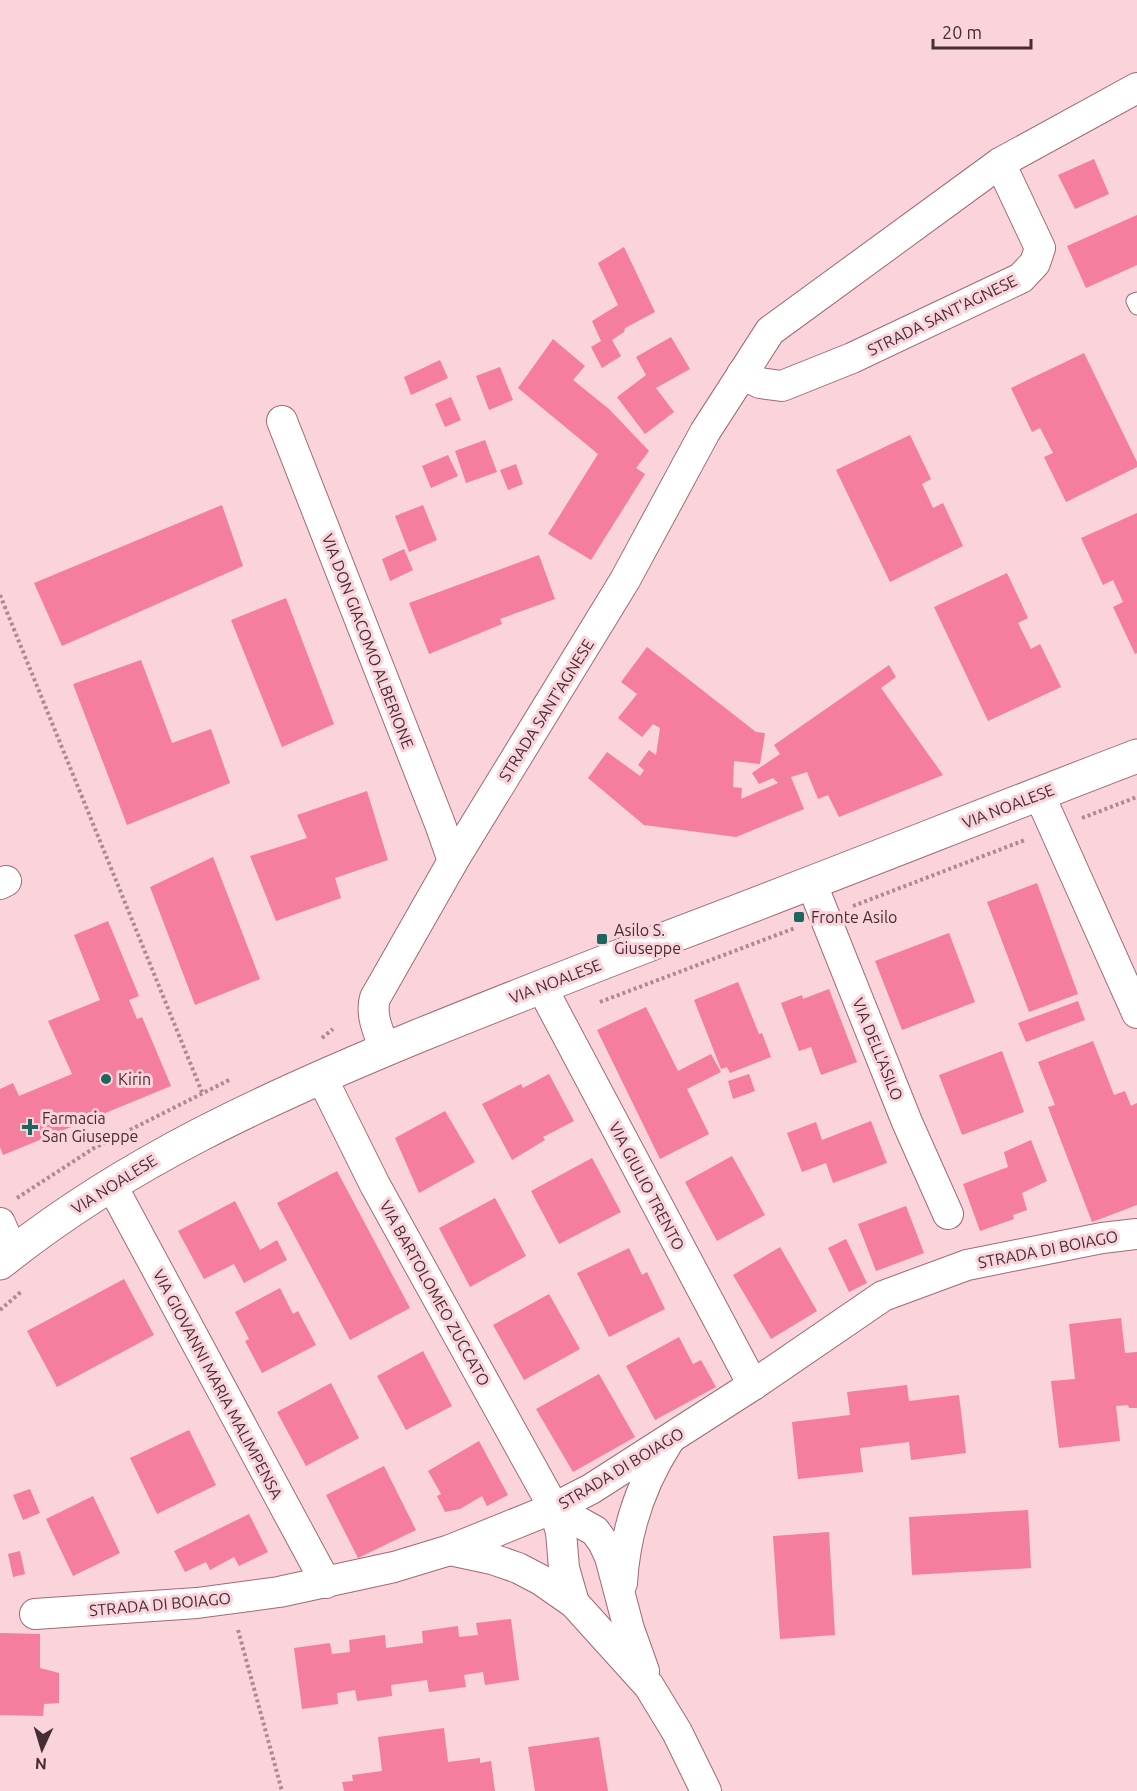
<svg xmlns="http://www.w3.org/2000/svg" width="1137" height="1791" font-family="Ubuntu,sans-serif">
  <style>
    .building { fill: #f57d9e }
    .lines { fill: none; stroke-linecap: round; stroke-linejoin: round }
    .service-casing { stroke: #a16976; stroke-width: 17 }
    .minor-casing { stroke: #a16976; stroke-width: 32 }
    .primary-casing { stroke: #a16976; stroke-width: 35 }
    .path { stroke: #ab8a91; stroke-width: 4; stroke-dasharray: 3 3; stroke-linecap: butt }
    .service { stroke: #fff; stroke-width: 15 }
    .minor { stroke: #fff; stroke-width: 30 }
    .primary { stroke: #fff; stroke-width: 33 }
    .poi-dot { fill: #1c665e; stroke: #fad3db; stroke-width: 2 }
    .labels { text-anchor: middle; stroke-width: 6; stroke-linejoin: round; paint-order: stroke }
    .street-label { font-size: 16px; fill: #462d33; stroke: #fad3db }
    .poi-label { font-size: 16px; fill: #462d33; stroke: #fad3db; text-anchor: start }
  </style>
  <rect width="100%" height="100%" fill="#fad3db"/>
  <g class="building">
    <polygon points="1094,159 1109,194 1075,209 1058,175"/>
    <polygon points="1137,215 1137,265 1086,288 1067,246"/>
    <polygon points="624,247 655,312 625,328 624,332 612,340 621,356 602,368 591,347 601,341 592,321 618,305 598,263"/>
    <polygon points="671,337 690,369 656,388 674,412 645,434 617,397 646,375 636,357"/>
    <polygon points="553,339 585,366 573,380 609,409 649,451 636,468 645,474 591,560 548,534 598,454 518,388"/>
    <polygon points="1084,353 1137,462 1137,467 1066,502 1044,457 1053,453 1040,428 1032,432 1011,388"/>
    <polygon points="440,360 448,378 411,395 404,377"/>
    <polygon points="500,367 513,400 489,410 476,376"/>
    <polygon points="451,397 461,420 445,427 435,404"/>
    <polygon points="910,435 931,479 922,484 933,508 943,503 963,546 890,582 836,470"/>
    <polygon points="485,440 497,472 466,483 455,451"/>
    <polygon points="448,455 458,476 431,488 422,466"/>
    <polygon points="516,464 523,484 508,490 500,470"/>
    <polygon points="222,505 243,566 62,646 34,583"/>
    <polygon points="423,505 437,540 409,552 395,516"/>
    <polygon points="1137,513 1137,653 1135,654 1113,607 1123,602 1113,580 1103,585 1081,538"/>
    <polygon points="404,549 413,570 390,581 382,559"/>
    <polygon points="539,555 555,599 500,619 502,624 429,654 409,603"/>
    <polygon points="1007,573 1028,618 1018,623 1031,649 1040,644 1061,687 988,721 934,607"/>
    <polygon points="286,598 334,724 282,747 231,620"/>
    <polygon points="647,647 756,732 765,733 760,764 734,761 733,787 742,788 741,799 778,783 773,778 759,784 752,773 780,754 774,745 889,665 896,677 881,688 943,775 839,817 828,795 818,799 807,772 791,777 804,809 736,837 644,825 588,778 607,752 640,776 644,770 638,765 649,750 656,755 660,728 653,724 642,737 618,718 637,694 621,682"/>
    <polygon points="141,660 172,743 211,729 230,783 127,825 73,684"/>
    <polygon points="367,791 388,860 335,878 341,898 276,921 250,856 307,838 297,815"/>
    <polygon points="213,857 260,979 195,1005 150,887"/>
    <polygon points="1037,883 1078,994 1029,1012 987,902"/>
    <polygon points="108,921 139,996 129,1000 137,1019 142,1017 171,1086 3,1155 0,1147 0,1089 13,1083 19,1096 72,1074 48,1021 100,1000 74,935"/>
    <polygon points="949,933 975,1002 902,1030 875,961"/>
    <polygon points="738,982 759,1034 762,1033 771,1057 730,1073 727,1067 721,1069 694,1000"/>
    <polygon points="829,989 857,1062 821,1075 811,1047 799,1051 781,1003 802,995 803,999"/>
    <polygon points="1078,1001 1085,1020 1026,1042 1018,1023"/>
    <polygon points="646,1007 678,1071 711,1054 721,1072 687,1089 709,1134 660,1159 597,1030"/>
    <polygon points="1093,1041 1114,1095 1125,1091 1131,1106 1137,1103 1137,1205 1092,1222 1048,1107 1055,1105 1038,1062"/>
    <polygon points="1002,1051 1024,1112 962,1135 939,1075"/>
    <polygon points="549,1074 574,1121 543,1137 545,1140 512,1160 482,1104 521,1084 523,1088"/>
    <polygon points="749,1074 755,1091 733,1099 728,1081"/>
    <polygon points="445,1111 475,1162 419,1193 395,1138"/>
    <polygon points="871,1121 887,1163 833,1183 826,1163 802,1172 787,1133 816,1122 822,1140"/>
    <polygon points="1031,1140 1047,1181 1022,1193 1027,1210 1013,1215 1014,1219 980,1231 963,1184 1008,1167 1004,1152"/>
    <polygon points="732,1156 765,1215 717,1241 685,1182"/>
    <polygon points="592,1158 621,1212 559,1244 531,1191"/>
    <polygon points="337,1171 410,1308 350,1340 277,1203"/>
    <polygon points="495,1198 526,1256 470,1287 439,1228"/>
    <polygon points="235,1201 260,1250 277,1240 287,1260 244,1283 234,1264 204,1279 178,1231"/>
    <polygon points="906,1206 924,1253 876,1271 858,1224"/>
    <polygon points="846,1239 867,1283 849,1292 828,1248"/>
    <polygon points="780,1247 817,1311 771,1339 733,1275"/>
    <polygon points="629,1248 642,1275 647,1272 665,1309 609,1337 577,1273"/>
    <polygon points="124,1279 154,1335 57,1387 27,1331"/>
    <polygon points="280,1288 293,1314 298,1311 316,1345 262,1373 245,1341 249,1339 235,1312"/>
    <polygon points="549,1294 580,1349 524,1380 493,1325"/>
    <polygon points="1121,1318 1125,1353 1137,1352 1137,1408 1129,1408 1128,1405 1116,1406 1120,1441 1059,1448 1051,1381 1075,1379 1069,1324"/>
    <polygon points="679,1337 693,1364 701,1360 716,1387 655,1420 626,1366"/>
    <polygon points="423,1351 452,1406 406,1430 377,1376"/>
    <polygon points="599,1374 635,1437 573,1472 536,1409"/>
    <polygon points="331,1383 359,1438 306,1466 277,1412"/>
    <polygon points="907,1385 909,1401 959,1395 966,1453 911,1460 909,1442 860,1448 863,1472 798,1479 792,1422 850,1415 847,1392"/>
    <polygon points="189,1430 216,1485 157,1514 130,1458"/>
    <polygon points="479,1441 508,1495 487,1506 482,1496 460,1509 445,1512 437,1496 441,1494 428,1471"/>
    <polygon points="384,1466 416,1530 358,1558 326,1495"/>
    <polygon points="30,1489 40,1513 23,1520 13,1495"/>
    <polygon points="93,1496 120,1553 73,1576 46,1519"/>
    <polygon points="1028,1510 1031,1568 912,1575 909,1517"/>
    <polygon points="249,1514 268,1552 239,1566 234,1557 210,1570 206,1562 185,1572 174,1551"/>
    <polygon points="829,1532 835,1635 780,1639 773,1536"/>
    <polygon points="20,1551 25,1574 13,1577 8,1554"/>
    <polygon points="511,1619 519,1680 485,1685 483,1672 464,1675 466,1687 429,1692 427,1680 391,1685 392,1696 357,1701 355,1690 337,1693 338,1704 302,1709 294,1648 330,1643 332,1654 350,1652 349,1640 385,1635 386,1648 423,1643 422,1631 458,1626 459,1637 478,1635 476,1623"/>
    <polygon points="0,1633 40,1634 40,1668 59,1673 59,1703 44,1704 43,1716 0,1715"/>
    <polygon points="444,1728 448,1762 480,1758 480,1763 491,1761 495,1791 344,1791 342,1782 353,1781 352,1775 382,1771 378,1737"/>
    <polygon points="599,1737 608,1791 535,1791 528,1747"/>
  </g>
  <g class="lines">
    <g class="service-casing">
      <polyline id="service" points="1137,300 1134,301 1137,307"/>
    </g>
    <g class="minor-casing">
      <g id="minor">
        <polyline points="742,374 760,383 782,386 852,358 1021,278 1035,263 1040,248 1000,163"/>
        <polyline points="282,421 440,824 453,861"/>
        <polyline points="1039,794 1137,1013"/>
        <polyline points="811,882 907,1122 948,1214"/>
        <polyline points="0,884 6,881"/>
        <polyline points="541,986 753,1385"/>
        <path d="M 385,1050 C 379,1033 370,1015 375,998 L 453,861 L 625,580 L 705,432 L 770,331 L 1000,163 L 1137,88"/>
        <polyline points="321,1076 375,1185 554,1508 561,1532 564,1568 574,1603"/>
        <polyline points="111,1184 326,1583"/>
        <polyline points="0,1223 13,1253"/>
        <polyline points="554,1508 595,1531 603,1542 610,1557 629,1629 644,1671"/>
        <polyline points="450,1550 492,1559 518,1568 541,1580 574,1603 649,1686 677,1732 706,1791"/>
        <path d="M 622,1583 C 625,1533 641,1484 668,1442"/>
        <polyline points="35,1614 197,1603 279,1592 394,1567 450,1550 554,1508 591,1489 753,1385 883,1296 967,1265 1102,1238 1137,1234"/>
      </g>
    </g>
    <g class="primary-casing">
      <path id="primary" d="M 0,1263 C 125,1162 270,1097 418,1036 C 495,1005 573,974 651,944 C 814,883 975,818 1137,756"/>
    </g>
    <g class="path">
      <polyline points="0,595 202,1092"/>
      <polyline points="1082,818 1137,797"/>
      <polyline points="853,906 1025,840"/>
      <polyline points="600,1002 795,928"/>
      <polyline points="322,1038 333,1029"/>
      <polyline points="17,1198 94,1148 231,1079"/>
      <polyline points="0,1310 22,1291"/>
      <polyline points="238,1630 282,1791"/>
    </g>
    <use href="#service" class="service"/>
    <use href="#minor" class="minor"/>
    <use href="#primary" class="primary"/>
  </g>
  <g class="poi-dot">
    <rect x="793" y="911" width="12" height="12" rx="3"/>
    <rect x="596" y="933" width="12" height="12" rx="3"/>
    <circle cx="106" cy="1079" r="6"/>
    <path d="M27 1118h6v6h6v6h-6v6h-6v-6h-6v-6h6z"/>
  </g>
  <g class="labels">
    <g class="street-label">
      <text transform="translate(942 315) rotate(-26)" y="6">STRADA SANT'AGNESE</text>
      <text transform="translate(368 641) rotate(69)" y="6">VIA DON GIACOMO ALBERIONE</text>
      <text transform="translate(546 710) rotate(-58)" y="6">STRADA SANT'AGNESE</text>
      <text transform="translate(1008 806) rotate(-21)" y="6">VIA NOALESE</text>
      <text transform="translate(555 981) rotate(-21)" y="6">VIA NOALESE</text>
      <text transform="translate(878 1049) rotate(68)" y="6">VIA DELL'ASILO</text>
      <text transform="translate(114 1184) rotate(-32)" y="6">VIA NOALESE</text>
      <text transform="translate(647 1186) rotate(62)" y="6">VIA GIULIO TRENTO</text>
      <text transform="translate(1048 1249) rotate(-11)" y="6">STRADA DI BOIAGO</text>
      <text transform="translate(435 1293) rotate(61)" y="6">VIA BARTOLOMEO ZUCCATO</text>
      <text transform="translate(218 1384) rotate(62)" y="6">VIA GIOVANNI MARIA MALIMPENSA</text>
      <text transform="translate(621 1468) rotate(-31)" y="6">STRADA DI BOIAGO</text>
      <text transform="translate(160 1604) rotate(-5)" y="6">STRADA DI BOIAGO</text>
    </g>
    <g class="poi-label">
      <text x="811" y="923">Fronte Asilo</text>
      <text x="614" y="936">Asilo S.<tspan x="614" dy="18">Giuseppe</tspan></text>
      <text x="118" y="1085">Kirin</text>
      <text x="42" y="1124">Farmacia<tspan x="42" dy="18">San Giuseppe</tspan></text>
    </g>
  </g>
  <g transform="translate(42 1749) rotate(184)" stroke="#fad3db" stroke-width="4.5" paint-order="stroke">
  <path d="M0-4.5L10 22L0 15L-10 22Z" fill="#462d33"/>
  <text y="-9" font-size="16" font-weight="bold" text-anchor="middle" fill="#462d33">N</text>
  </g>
  <path d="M933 39v9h98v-9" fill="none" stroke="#462d33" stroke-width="3"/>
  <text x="942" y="39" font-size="18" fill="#462d33" stroke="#fad3db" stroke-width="4.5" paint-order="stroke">20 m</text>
</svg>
